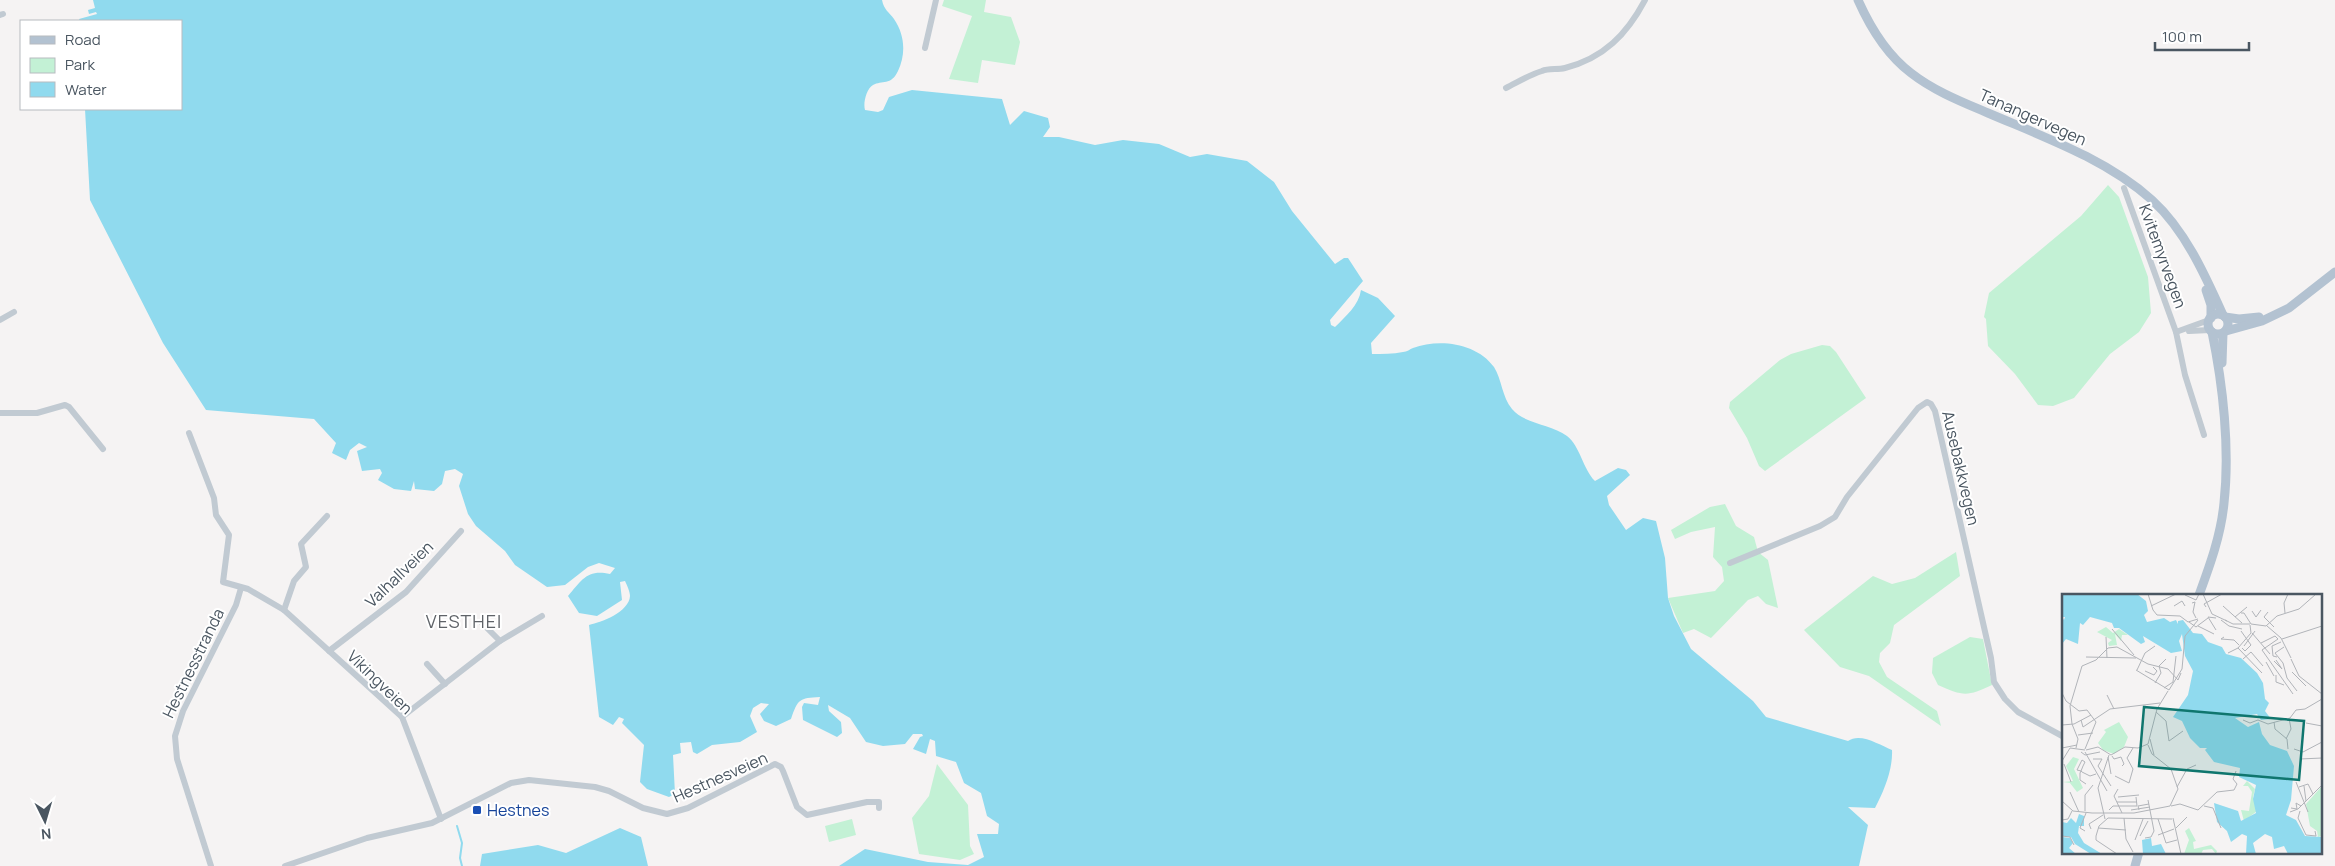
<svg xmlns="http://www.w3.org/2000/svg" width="2335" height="866" font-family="Manrope,sans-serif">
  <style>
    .green { fill: #c3f1d5 }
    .water { fill: #90daee }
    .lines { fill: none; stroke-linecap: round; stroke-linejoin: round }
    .stream { stroke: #90daee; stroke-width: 2 }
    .minor { stroke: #c1cad2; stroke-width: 6 }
    .major { stroke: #b3c2d1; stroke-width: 9 }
    .transit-dot { fill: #1a4fb4; stroke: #fff; stroke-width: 2 }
    .labels { text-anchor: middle; stroke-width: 4; stroke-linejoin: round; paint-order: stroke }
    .street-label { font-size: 16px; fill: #4a5661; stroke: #fff }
    .transit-label { font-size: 16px; fill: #164399; stroke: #fff; text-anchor: start }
    .neighbourhood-label { font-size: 18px; letter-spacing: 1px; fill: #5f6368; stroke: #fff }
    .inset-road { fill: none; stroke: #b1b4b9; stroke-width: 1 }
    .view { fill: #0f766e; fill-opacity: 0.15; stroke: #0f766e; stroke-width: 2.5 }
    .inset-edge { fill: none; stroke: #4a5661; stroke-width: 2.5 }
  </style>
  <rect width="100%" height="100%" fill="#f5f3f3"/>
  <g class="green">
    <polygon points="944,0 986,0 984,12 1011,17 1020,42 1015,65 982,60 978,83 949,79 972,16 942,6"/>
    <polygon points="2108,185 2119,197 2148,277 2151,313 2139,332 2110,354 2074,398 2053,406 2038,405 2015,374 1988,346 1986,319 1984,317 1989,293 2081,216"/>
    <polygon points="1822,345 1830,346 1836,352 1866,398 1765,471 1759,466 1747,438 1729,408 1730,402 1780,360 1791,354"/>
    <polygon points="1725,504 1736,526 1754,537 1758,552 1768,560 1778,608 1766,604 1758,596 1748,600 1711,638 1694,629 1683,633 1668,598 1715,591 1724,581 1722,567 1713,557 1715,527 1691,532 1675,539 1671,530 1710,507"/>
    <polygon points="1956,552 1960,576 1894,625 1890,643 1880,653 1879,662 1887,677 1937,711 1941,726 1869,676 1840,667 1804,630 1873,576 1892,584 1915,578"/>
    <path d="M 1970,637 L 1983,639 L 1992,685 C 1967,697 1963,696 1938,685 L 1932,673 L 1933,658 Z"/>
    <polygon points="937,764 968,805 970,846 974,854 960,860 919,854 912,818 929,796"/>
    <polygon points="852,819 856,835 829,842 825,826"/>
  </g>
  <g class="water">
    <path d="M 93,0 L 882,0 C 884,10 889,12 894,19 C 905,35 906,54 898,71 C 891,86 882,80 873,85 C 866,89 863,104 865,110 L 878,112 L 883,110 L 889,97 L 912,90 L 1002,99 L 1010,125 L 1024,111 L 1048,118 L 1050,127 L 1043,137 L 1059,137 L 1095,145 L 1123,140 L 1159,144 L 1190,157 L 1207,154 L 1247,161 L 1274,182 L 1292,211 L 1335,264 L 1344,258 L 1348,258 L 1363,281 L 1330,320 L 1331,325 L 1335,327 C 1345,317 1359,305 1361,290 L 1378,298 L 1395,316 L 1371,343 L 1372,354 C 1382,354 1393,354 1403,352 C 1407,352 1410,349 1413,348 C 1439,338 1477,343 1494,367 C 1502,380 1502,397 1512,409 C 1524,424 1551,424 1567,436 C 1580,446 1583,469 1595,481 L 1618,468 L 1626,470 L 1630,475 L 1607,496 L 1609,505 L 1626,530 L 1643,518 L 1656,521 L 1665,558 L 1668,598 L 1674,616 L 1691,649 L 1753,701 L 1766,717 L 1848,741 C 1860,732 1880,745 1892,750 C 1893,769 1884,791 1875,808 L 1848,807 L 1868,825 L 1859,866 L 839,866 L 865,849 L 928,862 L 968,865 L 984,857 L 977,834 L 998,834 L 999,824 L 987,816 L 981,793 L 964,783 L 956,762 L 936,756 L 935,741 L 930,739 L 926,754 L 913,749 L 920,737 L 923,736 L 922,734 L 913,734 L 905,744 L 883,746 L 866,742 L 850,718 L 828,705 L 829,711 L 841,722 L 842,733 L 837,737 L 803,720 L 802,707 L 804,703 L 818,705 L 820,697 C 799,698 798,699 791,719 L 776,726 L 764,721 L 760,714 L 769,704 L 761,703 L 753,708 L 750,716 L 757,732 L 740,742 L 712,745 L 697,754 L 693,752 L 691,742 L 680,743 L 681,753 L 673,755 L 675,794 L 669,797 L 647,789 L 640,782 L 644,745 L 622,723 L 624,719 L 619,717 L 613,725 L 599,717 L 589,625 C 602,622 629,612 630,596 C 630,592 627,585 625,581 L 620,582 L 622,600 L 597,616 L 579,613 L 568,596 C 582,580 587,569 610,574 L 615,568 L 599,563 L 588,567 L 565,585 L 547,587 L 515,565 L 505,551 L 476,526 L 468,514 L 459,486 L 463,474 L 455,469 L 445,471 L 442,484 L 434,491 L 415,489 L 414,481 L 411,491 L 394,489 L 378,480 L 382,473 L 380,469 L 362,471 L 357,451 L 367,447 L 359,443 L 350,450 L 346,460 L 332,453 L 336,443 L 314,419 L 206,410 L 163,343 L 90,200 L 85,109 L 181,109 L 181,21 L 80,21 L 79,19 L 97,14 L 96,12 L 89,14 L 88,10 L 95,8 Z"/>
    <polygon points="620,828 641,837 648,866 480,866 482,854 538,845 566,853"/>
  </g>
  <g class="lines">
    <polyline class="stream" points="457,826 462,843 460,858 462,866"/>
    <g class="minor">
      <polyline points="0,15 3,14"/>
      <polyline points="925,48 936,0"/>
      <path d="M 1506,88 C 1518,82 1529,75 1542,71 C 1549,68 1557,70 1565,68 C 1604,58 1627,34 1645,0"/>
      <polyline points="2124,188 2176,332 2185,375 2204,435"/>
      <polyline points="0,320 14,312"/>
      <polyline points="2189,331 2210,330"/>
      <polyline points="2176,332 2209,320"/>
      <polyline points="0,413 37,413 65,405 69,407 103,449"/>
      <polyline points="189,433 214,498 216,515 229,535 223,582 248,589 284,610 402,717 441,819"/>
      <polyline points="1730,563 1820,526 1835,517 1847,497 1918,408 1927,402 1931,404 1935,411 1991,658 1994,682 2005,699 2018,712 2064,737"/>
      <polyline points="284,610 294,581 306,567 301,544 327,516"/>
      <polyline points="481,622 500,641"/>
      <polyline points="329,651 406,592 461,531"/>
      <polyline points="427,664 445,684"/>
      <polyline points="402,717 500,641 542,616"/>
      <polyline points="211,866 177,759 175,736 183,711 236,605 241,588"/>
      <polyline points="285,866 367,838 432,823 511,783 529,780 595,787 609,791 643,808 667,814 688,808 775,764 781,767 783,771 797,807 807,815 867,802 879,802 879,808"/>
    </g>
    <g class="major">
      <path d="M 1858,0 C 1870,27 1887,55 1911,73 C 1934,91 1962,102 1988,113 C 2044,137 2106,159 2152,200 C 2185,230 2205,275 2223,315"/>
      <polyline points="2206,290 2211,305 2211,318"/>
      <circle cx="2218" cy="324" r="10"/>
      <polyline points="2225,317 2239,319 2259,317"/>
      <polyline points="2226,331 2262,321 2289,308 2335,272"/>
      <polyline points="2222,363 2223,333"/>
      <path d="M 2199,595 C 2210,565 2221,535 2224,503 C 2230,449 2223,385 2212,332"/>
      <polyline points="2135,866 2139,852"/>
    </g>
  </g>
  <rect class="transit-dot" x="472" y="805" width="10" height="10" rx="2.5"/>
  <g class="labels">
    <g class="street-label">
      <text transform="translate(2033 117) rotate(24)" y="6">Tanangervegen</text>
      <text transform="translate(2163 256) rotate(70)" y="6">Kvitemyrvegen</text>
      <text transform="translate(1961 468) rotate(77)" y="6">Ausebakkvegen</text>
      <text transform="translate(399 574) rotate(-44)" y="6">Valhallveien</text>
      <text transform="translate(193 663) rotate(-64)" y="6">Hestnesstranda</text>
      <text transform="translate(380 682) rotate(44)" y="6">Vikingveien</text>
      <text transform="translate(720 777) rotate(-24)" y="6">Hestnesveien</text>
    </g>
    <g class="transit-label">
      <text x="487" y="816">Hestnes</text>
    </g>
    <g class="neighbourhood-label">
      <text x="464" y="628">VESTHEI</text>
    </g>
  </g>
  <g transform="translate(2062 594)">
    <rect width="260" height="260" fill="#f5f3f3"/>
    <path d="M 44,33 L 51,39 L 57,35 L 66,41 L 60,41 L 59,47 L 53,40 L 55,51 L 47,52 L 46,49 L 50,46 L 35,38 ZM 57,128 L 66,143 L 62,153 L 52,160 L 41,156 L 36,149 L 44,138 L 42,136 ZM 11,163 L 17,165 L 12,175 L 21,194 L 15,198 L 8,189 L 1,188 L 11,187 L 4,172 ZM 185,187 L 193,195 L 191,203 L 195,217 L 182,227 L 179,216 L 187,217 L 190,198 L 186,192 L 181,192 ZM 260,192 L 260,242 L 256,243 L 255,237 L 248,232 L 244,210 ZM 127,234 L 134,247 L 131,248 L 132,255 L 149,251 L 155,257 L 154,260 L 150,255 L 141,256 L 139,260 L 122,260 L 127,246 L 123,237 Z" fill="#c3f1d5"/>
    <path d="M 0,0 L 75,0 L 84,7 L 86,17 L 82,21 L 85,28 L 102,24 L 108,28 L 114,26 L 116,30 L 116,27 L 121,26 L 131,39 L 140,40 L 146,48 L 160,53 L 164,60 L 179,64 L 195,79 L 201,89 L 203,105 L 207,109 L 203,117 L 209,125 L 199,126 L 195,120 L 173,124 L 186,133 L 197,128 L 200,140 L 208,151 L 225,157 L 232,172 L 229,206 L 224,221 L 234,226 L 243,242 L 260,243 L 260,260 L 226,260 L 222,252 L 212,255 L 210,243 L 203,240 L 191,249 L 194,260 L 184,260 L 185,242 L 180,240 L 169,248 L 165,237 L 155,228 L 152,209 L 176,217 L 179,227 L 194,219 L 191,205 L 194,191 L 177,183 L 178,174 L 152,168 L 143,156 L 145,154 L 138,154 L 128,144 L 120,127 L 111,123 L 126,101 L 131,77 L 123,62 L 120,40 L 117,47 L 120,57 L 109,59 L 81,42 L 83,48 L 79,50 L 57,34 L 52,34 L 50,29 L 28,23 L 21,31 L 18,29 L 16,50 L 4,45 L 0,50 L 0,23 L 2,26 L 3,23 L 0,23 ZM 17,220 L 22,222 L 22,232 L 17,232 L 16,239 L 22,249 L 40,260 L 29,260 L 13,250 L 9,243 L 0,242 L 0,228 L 5,229 L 9,224 L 14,229 ZM 0,243 L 8,244 L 11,249 L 7,254 L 14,260 L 0,260 ZM 89,244 L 90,252 L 99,250 L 104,260 L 81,260 L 80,246 Z" fill="#90daee"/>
    <path class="inset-road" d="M 86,0 L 91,16 L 95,21 L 118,22 L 126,28 L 136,25M 141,0 L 150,20M 123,1 L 134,6 L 137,0M 130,9 L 133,8 L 131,18 L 134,24M 89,12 L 114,0M 112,12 L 120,7 L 123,12M 161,12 L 180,29M 144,13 L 142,10 L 160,0M 190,17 L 194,23 L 199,16M 206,18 L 202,23 L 212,33M 179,19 L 182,19 L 189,30M 223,19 L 222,9 L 226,0M 150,20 L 165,27M 173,23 L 185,13M 159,26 L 167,32 L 180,35M 163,26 L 171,30 L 188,30M 127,28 L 134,33 L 146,24M 189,30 L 204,32M 136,32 L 152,40M 204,32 L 215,22 L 237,15 L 254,0M 205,32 L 219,44 L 229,64M 50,35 L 72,61M 154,36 L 146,23 L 154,24M 179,37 L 189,51 L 183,57 L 180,54M 190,39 L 208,60M 44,43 L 45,64M 162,43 L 159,45 L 172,46 L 177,51M 216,45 L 200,56 L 231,100M 220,45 L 260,32M 199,49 L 213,42 L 216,45M 182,52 L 193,37M 176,54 L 200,79M 166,59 L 176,54 L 189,39 L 188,31M 24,63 L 74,64M 215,63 L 211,62 L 210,52 L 219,48M 181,65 L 189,58 L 201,72M 229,65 L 237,82 L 260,100M 212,67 L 220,75 L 214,66M 204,68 L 212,82M 221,69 L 225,84 L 235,97M 221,69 L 213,59 L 222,53M 74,76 L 107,96M 75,76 L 83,59 L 93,52M 83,77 L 92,81 L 95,77 L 91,73M 230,78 L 244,92M 214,81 L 214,88 L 222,91M 93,89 L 99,79 L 97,72 L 104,65M 102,94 L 111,88 L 114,62M 107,96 L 120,75 L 123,42 L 136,26M 0,99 L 4,107 L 17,117 L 25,116 L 34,128 L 23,155M 45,101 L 52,115M 94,118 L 104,127 L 107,147 L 121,137M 19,126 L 21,133 L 48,115 L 98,109M 181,126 L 188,129 L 196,126 L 206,130 L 228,124 L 234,116 L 243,115 L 260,105M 212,128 L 213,135 L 225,145 L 226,155M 244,129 L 260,132M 0,131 L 12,130 L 29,121M 16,141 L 31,139M 88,145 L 92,161M 224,145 L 229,135 L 227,124M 86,150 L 95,115 L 106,97M 86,151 L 90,160 L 109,175 L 116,195 L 108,212M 0,154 L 15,151M 14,154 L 16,145 L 10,130 L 8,112 L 20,72 L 34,66 L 46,54 L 55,53 L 86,70 L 106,75 L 116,86 L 119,79M 232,155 L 241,158 L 260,148M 24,156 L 36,153 L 49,161 L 63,153 L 76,154 L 86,150M 19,158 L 23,161 L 38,158M 23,158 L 45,197M 50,162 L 52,165 L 59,163 L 62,170 L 60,172M 46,163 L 49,180M 31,165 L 40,165 L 36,172 L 49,192M 238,165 L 260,164M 0,167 L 8,154 L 23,156M 2,170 L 9,188M 53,182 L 67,189M 234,188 L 246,218M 67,189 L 71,175 L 65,164 L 71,154M 24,190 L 18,186 L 18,179 L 19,177 L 21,172 L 23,168 L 20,166 L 15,176 L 19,177 L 20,178 L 28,182 L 34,180M 242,192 L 244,207M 115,193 L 125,175 L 134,171M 237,193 L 246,190 L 251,200M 56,195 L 52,202 L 60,219M 172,196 L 175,190 L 171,185 L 174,177M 8,198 L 17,218M 56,203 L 77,201M 0,207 L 11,217 L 30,219 L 72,219 L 108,212M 55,208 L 75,208M 109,212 L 118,210 L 136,216 L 155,198 L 172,196M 142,212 L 151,214 L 159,234M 229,214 L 235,215 L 234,209 L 239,212M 47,216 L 51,212 L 75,212 L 74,203M 69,216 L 88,213M 77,216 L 76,212 L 87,210M 23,217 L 23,201 L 31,191M 238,217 L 236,224 L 244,241 L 254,242 L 253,237M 228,218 L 236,215 L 260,191M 62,224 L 64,245 L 71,258M 111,224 L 119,260M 43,225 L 36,194 L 47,161M 96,225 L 104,249 L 115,246M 0,226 L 6,225 L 10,217M 36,234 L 64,236M 114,234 L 125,223M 29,235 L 27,230 L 41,221M 23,237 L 18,234 L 24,219M 96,241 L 112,235M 0,242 L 8,243 L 12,251M 34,242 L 37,232 L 46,224 L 110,225M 34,242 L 34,246 L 55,260M 78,242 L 86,227M 83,244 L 89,243 L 92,237 L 86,206M 73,246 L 81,225"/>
    <path class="view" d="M 82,113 L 242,127 L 237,186 L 77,172 Z"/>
    <rect width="260" height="260" class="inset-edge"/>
  </g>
  <rect x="20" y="20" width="162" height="90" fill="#ffffff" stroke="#b7bbc0"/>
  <rect x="30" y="36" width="25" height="8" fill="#b3c2d1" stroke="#b7bbc0"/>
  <text x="65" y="45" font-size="15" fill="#4a5661">Road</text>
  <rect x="30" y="58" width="25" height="15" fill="#c3f1d5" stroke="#b7bbc0"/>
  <text x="65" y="70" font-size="15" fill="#4a5661">Park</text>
  <rect x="30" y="82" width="25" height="15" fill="#90daee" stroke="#b7bbc0"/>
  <text x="65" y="95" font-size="15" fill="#4a5661">Water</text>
  <g transform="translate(45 821) rotate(175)" stroke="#ffffff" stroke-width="4" paint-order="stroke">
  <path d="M0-4L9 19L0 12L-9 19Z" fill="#4a5661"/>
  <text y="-8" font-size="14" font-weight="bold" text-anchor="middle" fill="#4a5661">N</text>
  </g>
  <path d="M2155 42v8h94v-8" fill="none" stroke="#4a5661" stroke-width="2.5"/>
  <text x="2162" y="42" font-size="15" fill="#4a5661" stroke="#ffffff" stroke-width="4" paint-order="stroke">100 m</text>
</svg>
